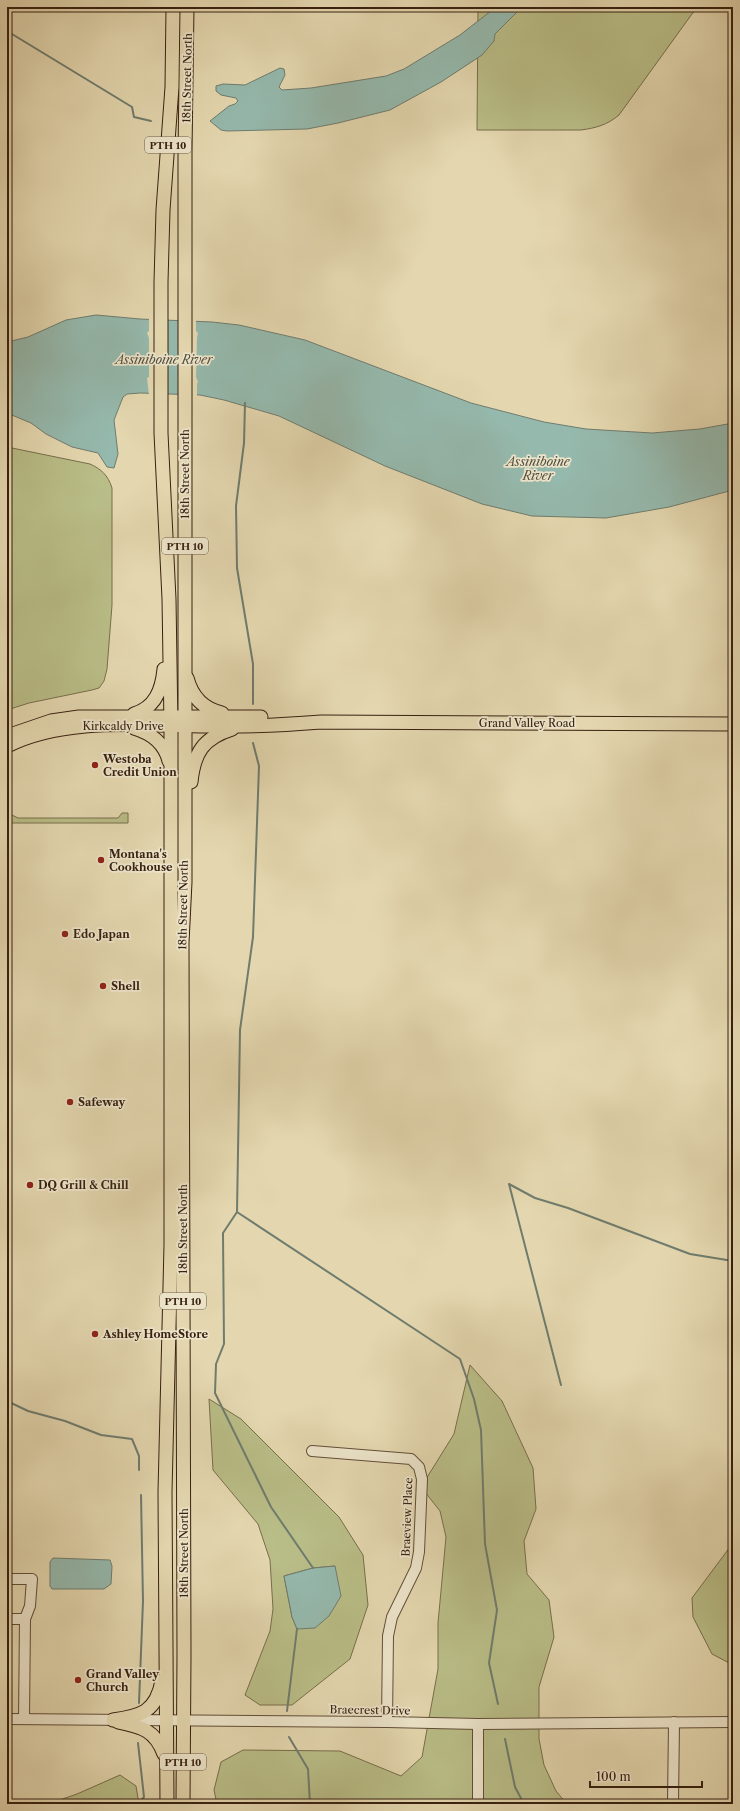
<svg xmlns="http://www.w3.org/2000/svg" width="740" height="1811" font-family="'Libre Caslon Text',serif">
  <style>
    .green { fill: #b9bd87; stroke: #786e4c; fill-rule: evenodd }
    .water { fill: #95b9ad; stroke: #6f7c6e }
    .pier { fill: #e4d7af }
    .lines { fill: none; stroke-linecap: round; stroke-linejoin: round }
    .stream { stroke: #6f7c6e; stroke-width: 2 }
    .minor-casing { stroke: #624e38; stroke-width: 12 }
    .major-casing { stroke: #372010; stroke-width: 15 }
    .minor { stroke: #ede5cb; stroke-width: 10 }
    .major { stroke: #e4d7af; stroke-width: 13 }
    .poi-dot { fill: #8f2418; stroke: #ede5cb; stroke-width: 1.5 }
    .labels { text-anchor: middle; stroke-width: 3.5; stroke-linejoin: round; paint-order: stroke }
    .shield { fill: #ede5cb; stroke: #6e5b48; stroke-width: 1 }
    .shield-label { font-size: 10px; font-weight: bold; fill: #372010 }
    .street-label { font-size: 11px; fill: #372010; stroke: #ede5cb }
    .poi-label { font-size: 11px; font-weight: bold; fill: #372010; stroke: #ede5cb; text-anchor: start }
    .water-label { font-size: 12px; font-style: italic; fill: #534e3f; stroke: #ede5cb }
  </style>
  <rect width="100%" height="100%" fill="#e4d7af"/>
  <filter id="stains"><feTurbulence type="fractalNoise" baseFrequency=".005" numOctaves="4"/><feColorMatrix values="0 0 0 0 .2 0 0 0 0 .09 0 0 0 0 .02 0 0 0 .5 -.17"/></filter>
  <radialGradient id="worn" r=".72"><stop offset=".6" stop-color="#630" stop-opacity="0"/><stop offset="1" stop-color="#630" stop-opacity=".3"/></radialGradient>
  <g class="green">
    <path d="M 478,7 L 697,7 L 619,115 C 607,125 596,128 581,130 L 477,130 Z"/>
    <path d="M 7,447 L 90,464 C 101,469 108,475 112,488 L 112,605 L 107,669 L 104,681 L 99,688 L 92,690 L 29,703 L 7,710 Z"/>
    <polygon points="7,808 12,815 18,818 118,818 122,813 128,813 128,823 11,823 11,828 7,828"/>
    <polygon points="470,1365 502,1401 533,1468 536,1509 524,1541 527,1574 549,1600 554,1637 539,1687 539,1739 544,1765 556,1791 567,1804 217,1804 214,1790 221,1762 243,1750 340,1751 401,1776 422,1757 438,1669 438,1623 446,1537 440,1511 421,1487 454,1434"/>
    <path d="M 209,1399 L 241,1419 L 339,1517 L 363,1555 L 368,1605 L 350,1659 L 292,1705 L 260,1705 L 245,1695 L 270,1631 L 273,1609 L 270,1560 L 258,1524 L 213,1470 ZM 335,1566 L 297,1629 L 292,1617 L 284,1576 L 313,1568 Z"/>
    <polygon points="733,1543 733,1665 712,1654 693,1617 692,1598"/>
    <polygon points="120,1775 136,1786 139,1804 48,1804 77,1794"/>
  </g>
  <g class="water">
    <polygon points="496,7 522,7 495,34 494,41 482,55 441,82 390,110 338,123 307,129 227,131 221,130 210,121 229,106 235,104 238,101 236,98 221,95 216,91 216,86 223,84 245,85 280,68 284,69 285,75 279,87 282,90 311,88 386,76 404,69 460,35"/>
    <polygon points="96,315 140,319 212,322 239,325 305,340 471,403 544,422 586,429 652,433 700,429 733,423 733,490 669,507 606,518 532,516 482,504 385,466 279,416 224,400 200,395 140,393 127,394 123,397 114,420 118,454 114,468 107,467 98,453 72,447 46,434 31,423 7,413 7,342 28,337 66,320"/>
    <polygon points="53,1558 110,1560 112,1566 111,1584 104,1589 52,1589 50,1586 50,1562"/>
    <polygon points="335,1566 341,1596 329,1616 315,1628 297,1629 292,1617 284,1576 313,1568"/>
  </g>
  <g class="pier">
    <polygon points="149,317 168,318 168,396 149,395 147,378 149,377 149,338 147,333 149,331"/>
    <polygon points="178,319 196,319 196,331 198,333 197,338 196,377 198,382 197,384 197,397 178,396"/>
  </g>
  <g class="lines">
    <g class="stream">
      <polyline points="7,31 132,107 134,117 151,121"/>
      <polyline points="245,403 244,443 236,506 237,568 253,664 253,704"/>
      <polyline points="253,743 259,766 253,937 240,1030 237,1212 223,1233 224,1344 216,1364 215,1393 271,1507 313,1568"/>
      <polyline points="237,1212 460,1359 474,1399 481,1430 485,1544 497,1610 489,1663 498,1704"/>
      <polyline points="561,1385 509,1184 535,1198 568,1208 690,1254 733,1261"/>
      <polyline points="7,1401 28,1411 65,1421 101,1435 132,1439 139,1456 139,1470"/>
      <polyline points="139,1703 143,1601 141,1495"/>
      <polyline points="287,1711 297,1629"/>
      <polyline points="289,1737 308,1769 310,1804"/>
      <polyline points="505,1739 515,1787 524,1804"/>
      <polyline points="138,1743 144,1797 138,1804"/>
    </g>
    <g class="minor-casing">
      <g id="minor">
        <polyline points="312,1451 411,1459 419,1467 422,1479 419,1552 416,1568 392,1617 388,1636 387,1722"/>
        <polyline points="7,1579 32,1579 30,1606 25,1619 24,1719"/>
        <polyline points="7,1619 25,1619"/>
        <polyline points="7,1719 387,1722 478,1724 733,1722"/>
        <polyline points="478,1724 478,1804"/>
        <polyline points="673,1804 674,1722"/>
      </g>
    </g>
    <g class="major-casing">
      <g id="major">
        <path d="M 187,678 C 192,697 203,709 222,713"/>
        <path d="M 134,714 C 155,708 162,690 164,669"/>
        <path d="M 134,728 C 151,733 165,744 169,761"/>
        <polyline points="7,736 51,721 79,717 261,717"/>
        <path d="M 7,746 C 66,716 144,726 208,726 C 246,727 283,725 321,722 L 733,724"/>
        <path d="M 191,782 C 194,753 203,738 232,729"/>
        <path d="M 113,1720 C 141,1716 156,1712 162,1681"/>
        <path d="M 118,1722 C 142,1727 155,1730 164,1754"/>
        <polyline points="167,1804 165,1492 171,1245 171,726 169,599 161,433 161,282 163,210 172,87 173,7"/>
        <polyline points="183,1804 184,1655 182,943 185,882 185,152 187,7"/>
      </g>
    </g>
    <use href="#minor" class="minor"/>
    <use href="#major" class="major"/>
  </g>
  <g class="poi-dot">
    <circle cx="95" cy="765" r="4"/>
    <circle cx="101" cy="860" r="4"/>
    <circle cx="65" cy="934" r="4"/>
    <circle cx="103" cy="986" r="4"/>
    <circle cx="70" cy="1102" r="4"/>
    <circle cx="30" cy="1185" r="4"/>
    <circle cx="95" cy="1334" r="4"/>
    <circle cx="78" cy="1680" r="4"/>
  </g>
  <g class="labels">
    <g class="shield">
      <rect x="145" y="137" width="46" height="16" rx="3"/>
      <rect x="162" y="538" width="46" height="16" rx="3"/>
      <rect x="160" y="1293" width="46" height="16" rx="3"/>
      <rect x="160" y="1754" width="46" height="16" rx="3"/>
    </g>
    <g class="shield-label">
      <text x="168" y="149">PTH 10</text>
      <text x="185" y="550">PTH 10</text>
      <text x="183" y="1305">PTH 10</text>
      <text x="183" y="1766">PTH 10</text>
    </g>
    <g class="street-label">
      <text transform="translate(187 78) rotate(-89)" y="4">18th Street North</text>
      <text transform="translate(185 474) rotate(-90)" y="4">18th Street North</text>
      <text x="527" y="727">Grand Valley Road</text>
      <text x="123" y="730">Kirkcaldy Drive</text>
      <text transform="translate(183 905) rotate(-89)" y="4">18th Street North</text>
      <text transform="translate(183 1229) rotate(-90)" y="4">18th Street North</text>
      <text transform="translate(407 1517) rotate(-88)" y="4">Braeview Place</text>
      <text transform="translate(184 1553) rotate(-90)" y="4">18th Street North</text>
      <text transform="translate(370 1710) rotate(1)" y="4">Braecrest Drive</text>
    </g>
    <g class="poi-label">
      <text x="103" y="763">Westoba<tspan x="103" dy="13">Credit Union</tspan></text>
      <text x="109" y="858">Montana's<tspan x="109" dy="13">Cookhouse</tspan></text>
      <text x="73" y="938">Edo Japan</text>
      <text x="111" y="990">Shell</text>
      <text x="78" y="1106">Safeway</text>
      <text x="38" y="1189">DQ Grill &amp; Chill</text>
      <text x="103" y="1338">Ashley HomeStore</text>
      <text x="86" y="1678">Grand Valley<tspan x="86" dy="13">Church</tspan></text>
    </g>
    <g class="water-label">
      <text x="164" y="364">Assiniboine River</text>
      <text x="538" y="466">Assiniboine<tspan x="538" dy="14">River</tspan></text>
    </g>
  </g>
  <rect width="740" height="1811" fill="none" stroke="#e4d7af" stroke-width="24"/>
  <rect x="8" y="8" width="724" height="1795" fill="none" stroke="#372010" stroke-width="2"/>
  <rect x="12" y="12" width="716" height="1787" fill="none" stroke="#372010"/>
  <path d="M590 1781v6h112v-6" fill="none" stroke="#372010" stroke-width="2"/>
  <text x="596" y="1781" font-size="12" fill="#372010" stroke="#ede5cb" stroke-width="3" paint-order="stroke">100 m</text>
  <rect width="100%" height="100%" filter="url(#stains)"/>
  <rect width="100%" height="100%" fill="url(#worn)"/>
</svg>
